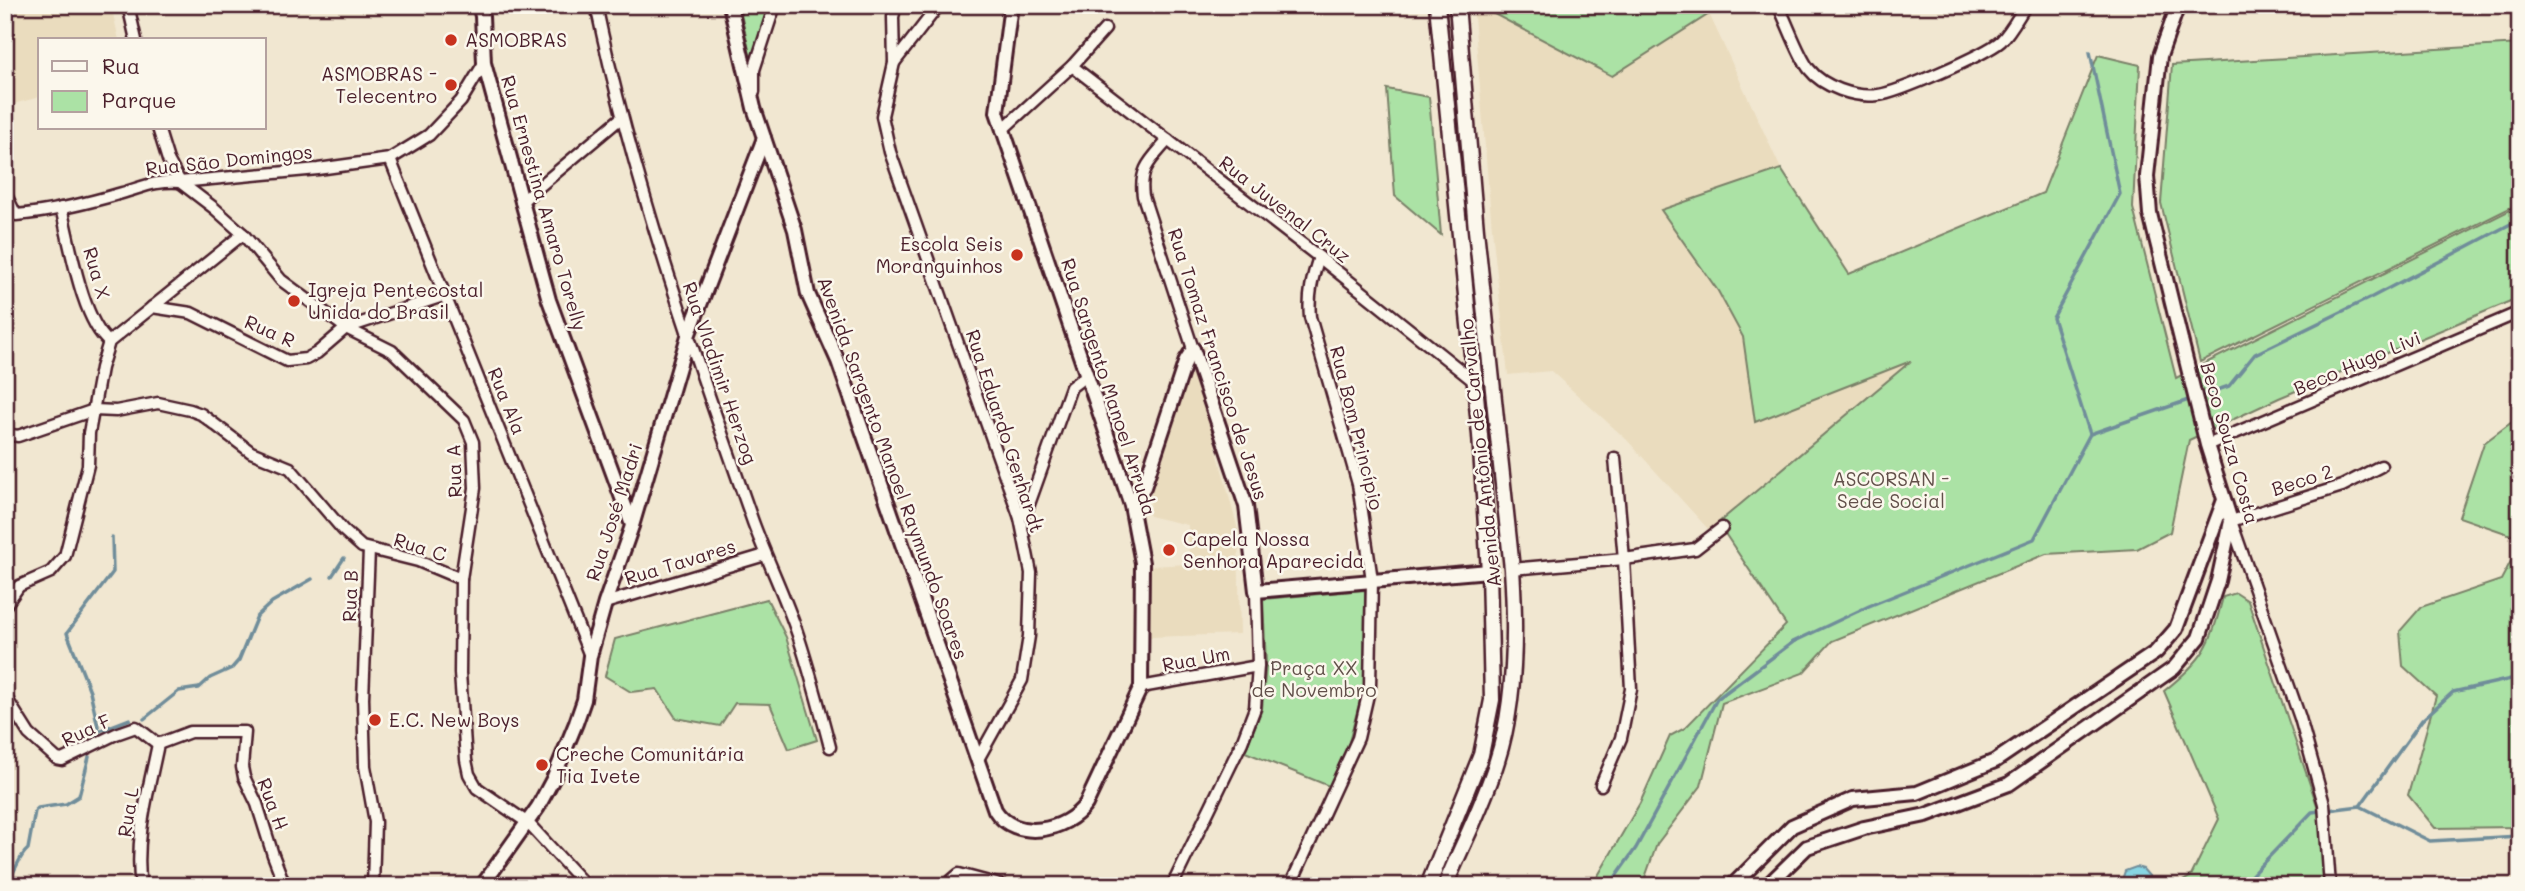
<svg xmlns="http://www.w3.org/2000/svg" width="2525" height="891" font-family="Mali,sans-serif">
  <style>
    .built { fill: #eadcbe }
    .green { fill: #abe2a5; stroke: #7a8068; stroke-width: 2 }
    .water { fill: #87d6e4; stroke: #6f8d9a; stroke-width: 2 }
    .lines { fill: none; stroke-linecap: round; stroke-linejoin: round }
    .stream { stroke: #6f8d9a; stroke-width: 3.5 }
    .minor-casing { stroke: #4a1f2b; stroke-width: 15 }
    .tertiary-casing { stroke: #4a1f2b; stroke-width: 18 }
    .secondary-casing { stroke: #4a1f2b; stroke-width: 19 }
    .minor { stroke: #fbf7ec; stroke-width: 10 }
    .tertiary { stroke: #fbf7ec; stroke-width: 12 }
    .secondary { stroke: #fbf7ec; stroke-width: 14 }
    .poi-dot { fill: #c8321e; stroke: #fbf7ec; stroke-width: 2.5 }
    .labels { text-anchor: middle; stroke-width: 5; stroke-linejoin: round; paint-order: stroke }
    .poi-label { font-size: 19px; fill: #4a1f2b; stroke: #fbf7ec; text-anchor: start }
    .street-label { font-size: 19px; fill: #4a1f2b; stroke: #fbf7ec }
    .park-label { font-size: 19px; fill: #62504a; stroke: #fbf7ec }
  </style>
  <rect width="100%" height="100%" fill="#f1e7d1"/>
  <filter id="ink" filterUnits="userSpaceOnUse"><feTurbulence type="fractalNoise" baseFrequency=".0143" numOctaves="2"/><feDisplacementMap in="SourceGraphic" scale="14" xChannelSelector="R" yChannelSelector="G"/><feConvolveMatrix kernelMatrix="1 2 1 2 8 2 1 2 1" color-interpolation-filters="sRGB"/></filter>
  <g filter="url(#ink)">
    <g class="built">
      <polygon points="5,5 111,5 119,40 40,40 40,97 5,106"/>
      <polygon points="1473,5 1705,5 1781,169 1849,274 1913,359 1709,530 1627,440 1551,371 1508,375 1492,229"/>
      <polygon points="1196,373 1238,530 1240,634 1150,637 1151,566 1189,564 1188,525 1149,516 1152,490 1188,375"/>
    </g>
    <g class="green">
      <polygon points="739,5 768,5 753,68"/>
      <polygon points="1477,5 1705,5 1709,14 1612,76"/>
      <polygon points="2520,44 2520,203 2200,362 2161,203 2172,65"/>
      <polygon points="2098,55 2140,65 2133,208 2176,378 2520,205 2520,297 2279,398 2189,440 2170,532 2137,549 2046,554 1832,641 1803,673 1722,703 1701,786 1657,844 1642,886 1592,886 1640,803 1670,736 1685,728 1786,625 1718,523 1911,361 1755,422 1743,337 1718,291 1661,210 1781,169 1849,274 2043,193"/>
      <polygon points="1387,89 1429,97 1441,235 1395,196"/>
      <polygon points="2520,416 2520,538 2459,517 2484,443"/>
      <polygon points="2520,544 2520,827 2435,828 2408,795 2436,696 2403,666 2400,631 2421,607 2501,580"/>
      <polygon points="1365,590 1364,685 1348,746 1329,786 1245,752 1262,709 1266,664 1263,599"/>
      <path d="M 2236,593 L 2248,601 L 2321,817 L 2325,886 L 2175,886 L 2191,876 L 2219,819 L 2164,691 C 2205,658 2210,647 2223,597 Z"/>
      <polygon points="767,599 786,637 817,740 789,749 770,704 735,703 720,726 676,718 657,689 631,692 605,676 615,639"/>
    </g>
    <path class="water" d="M 2136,867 L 2143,869 L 2150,877 L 2149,884 C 2139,888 2129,887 2123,877 L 2125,871 Z"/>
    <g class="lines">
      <g class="stream">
        <polyline points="2090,434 2053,318 2120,194 2090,52"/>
        <polyline points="332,576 344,558"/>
        <polyline points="144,719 179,691 199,688 210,678 232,668 239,660 257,616 272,602 312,579"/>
        <polyline points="99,731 90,691 67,633 113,572 112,537"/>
        <polyline points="92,740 99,731 130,719"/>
        <polyline points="2360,806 2422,720 2453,692 2520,677"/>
        <path d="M 5,883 C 16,874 17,858 28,849 L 35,811 L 38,808 L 66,804 L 79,796 L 89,757"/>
        <polyline points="1609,886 1636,848 1717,699 1793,642 1869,606 2034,539 2090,434 2229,386 2255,354 2372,297 2520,219"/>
        <polyline points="2241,886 2312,812 2360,806 2430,841 2520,836"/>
      </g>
      <g class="minor-casing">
        <g id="minor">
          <polyline points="128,5 136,40"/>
          <path d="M 596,5 C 633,182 693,352 753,522 C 767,560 785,596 798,635 C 810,672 820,709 830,747"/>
          <polyline points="896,5 893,17 894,63 882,116 890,152 1020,518 1031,573 1029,636 1022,680 977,761"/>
          <path d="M 1778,5 C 1787,22 1798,55 1809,69 C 1823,87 1855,98 1878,95 C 1898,93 1986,54 2001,41 C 2011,31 2018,17 2026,5"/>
          <polyline points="894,63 939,5"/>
          <polyline points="1072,66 1319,257 1475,382"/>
          <polyline points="754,92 754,70 775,5"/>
          <polyline points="158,128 168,160 180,182 214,208 243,234 281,280 346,328 392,351 464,420 473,442 475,488 461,579 460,673 466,760 469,774 477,788 528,823 586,886"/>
          <polyline points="1002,130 1072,66 1105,29"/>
          <path d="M 1168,140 C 1151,160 1139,168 1143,196 L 1193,349"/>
          <polyline points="390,159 590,656"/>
          <path d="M 5,193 L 16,215 C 51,212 88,203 122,193 C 143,187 157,180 180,182 L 318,169 L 390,159 L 429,135 L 461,101 L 484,63"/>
          <polyline points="521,202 621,118"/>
          <path d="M 61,208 C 70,243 82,321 109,342"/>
          <polyline points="152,307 191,313 287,361 306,359 317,353 346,328 446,295"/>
          <polyline points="5,434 18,436 94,410 116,411 158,403 190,410 201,414 251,452 290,468 343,530 362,547 418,561 461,579"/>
          <polyline points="2207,445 2520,312"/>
          <polyline points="1020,518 1028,507 1071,387 1087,375"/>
          <polyline points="369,550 363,698 365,766 375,822 373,886"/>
          <polyline points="1512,569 1624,559 1695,549 1722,528"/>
          <polyline points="605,603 765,555"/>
          <polyline points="5,606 19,586 51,572 65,556 88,465 89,433 101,368 109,342 243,234"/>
          <polyline points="1141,687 1258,666"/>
          <polyline points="5,696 29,734 57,759 62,760 116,734 136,727 158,744"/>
          <polyline points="158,744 190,732 245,732 242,767 244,777 257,804 273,855 285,886"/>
          <polyline points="1601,785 1621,738 1631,689 1624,559 1615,458"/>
          <path d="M 141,886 C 134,839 149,789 158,744"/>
          <polyline points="945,886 959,874 1004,886"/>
          <polyline points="1172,886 1242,742 1255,708 1258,666 1256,591"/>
          <path d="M 1290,886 L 1358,738 L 1370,686 L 1372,580 L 1358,484 L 1310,317 C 1308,296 1312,278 1319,257"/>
          <polyline points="2330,886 2324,804 2300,718 2231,521 2342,486 2381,466"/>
        </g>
      </g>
      <g class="tertiary-casing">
        <g id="tertiary">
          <polyline points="479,5 482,16 484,63 549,300 632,525"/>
          <path d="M 730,5 L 754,108 L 795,230 L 808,294 L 838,361 L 995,810 C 1015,842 1066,832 1086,804 L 1141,687 L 1142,563 L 1131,505 L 997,112 L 1011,5"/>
          <polyline points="1193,349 1246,506 1256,591 1489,571"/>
          <polyline points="1131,505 1144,487 1186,360 1193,349"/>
          <polyline points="482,886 538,807 553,779 576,723 584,700 590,656 605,603 632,526 688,336 764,138"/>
          <polyline points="1732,886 1792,826 1853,799 1917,793 1995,761 2156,652 2176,629 2224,500"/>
          <polyline points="1767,886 1807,847 1864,828 1926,815 2009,784 2174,668 2199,638 2218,581 2231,521 2207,445 2150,214 2147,176 2160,56 2178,5"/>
        </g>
      </g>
      <g class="secondary-casing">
        <g id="secondary">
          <polyline points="1428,886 1481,755 1492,700 1489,571 1480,435 1437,5"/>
          <path d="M 1445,886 C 1462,845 1484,804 1497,761 C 1516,703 1516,630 1512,569 L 1476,230 L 1457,5"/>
        </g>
      </g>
      <use href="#minor" class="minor"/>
      <use href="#tertiary" class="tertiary"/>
      <use href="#secondary" class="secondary"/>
    </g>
  </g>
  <g class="poi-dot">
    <circle cx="451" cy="40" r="7"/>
    <circle cx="451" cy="85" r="7"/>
    <circle cx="1017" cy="255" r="7"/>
    <circle cx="294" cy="301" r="7"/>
    <circle cx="1169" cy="550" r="7"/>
    <circle cx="375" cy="720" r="7"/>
    <circle cx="542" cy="765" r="7"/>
  </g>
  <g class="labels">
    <g class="poi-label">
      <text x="465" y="47">ASMOBRAS</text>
      <text x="437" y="81" text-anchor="end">ASMOBRAS -<tspan x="437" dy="22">Telecentro</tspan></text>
      <text x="1003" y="251" text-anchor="end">Escola Seis<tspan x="1003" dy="22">Moranguinhos</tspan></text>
      <text x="308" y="297">Igreja Pentecostal<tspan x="308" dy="22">Unida do Brasil</tspan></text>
      <text x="1183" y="546">Capela Nossa<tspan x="1183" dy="22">Senhora Aparecida</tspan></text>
      <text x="389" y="727">E.C. New Boys</text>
      <text x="556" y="761">Creche Comunitária<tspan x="556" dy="22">Tia Ivete</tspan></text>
    </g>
    <g class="street-label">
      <text transform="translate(229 160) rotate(-6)" y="7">Rua São Domingos</text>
      <text transform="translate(544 203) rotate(74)" y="7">Rua Ernestina Amaro Torelly</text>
      <text transform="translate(1285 209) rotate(38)" y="7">Rua Juvenal Cruz</text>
      <text transform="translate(97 273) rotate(74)" y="7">Rua X</text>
      <text transform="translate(270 331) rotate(24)" y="7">Rua R</text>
      <text transform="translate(2357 363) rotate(-23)" y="7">Beco Hugo Livi</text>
      <text transform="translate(1218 364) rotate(72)" y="7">Rua Tomaz Francisco de Jesus</text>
      <text transform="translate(720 373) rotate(71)" y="7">Rua Vladimir Herzog</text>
      <text transform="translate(1109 387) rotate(72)" y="7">Rua Sargento Manoel Arruda</text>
      <text transform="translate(507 401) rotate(68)" y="7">Rua Ala</text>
      <text transform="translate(1357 428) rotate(76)" y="7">Rua Bom Princípio</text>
      <text transform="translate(1005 431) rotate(72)" y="7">Rua Eduardo Gerhardt</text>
      <text transform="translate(2230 443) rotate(74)" y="7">Beco Souza Costa</text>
      <text transform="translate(1480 453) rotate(-96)" y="7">Avenida Antônio de Carvalho</text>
      <text transform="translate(893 468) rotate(70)" y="7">Avenida Sargento Manoel Raymundo Soares</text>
      <text transform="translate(454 471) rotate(-92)" y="7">Rua A</text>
      <text transform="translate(2302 480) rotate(-18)" y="7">Beco 2</text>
      <text transform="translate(614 512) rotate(-72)" y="7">Rua José Madri</text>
      <text transform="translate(420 547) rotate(18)" y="7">Rua C</text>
      <text transform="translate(680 562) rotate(-17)" y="7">Rua Tavares</text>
      <text transform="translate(350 596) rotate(-88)" y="7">Rua B</text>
      <text transform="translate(1196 659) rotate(-10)" y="7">Rua Um</text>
      <text transform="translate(86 730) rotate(-25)" y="7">Rua F</text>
      <text transform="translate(273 804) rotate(69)" y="7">Rua H</text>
      <text transform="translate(128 812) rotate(-81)" y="7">Rua L</text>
    </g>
    <g class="park-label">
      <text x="1891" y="486">ASCORSAN -<tspan x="1891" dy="22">Sede Social</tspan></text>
      <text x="1314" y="675">Praça XX<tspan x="1314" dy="22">de Novembro</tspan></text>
    </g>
  </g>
  <rect width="2525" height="891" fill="none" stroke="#fbf7ec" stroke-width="28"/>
  <rect x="14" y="14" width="2497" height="863" fill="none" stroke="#4a1f2b" stroke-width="2.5" filter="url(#ink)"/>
  <rect x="38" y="38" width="228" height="91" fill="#fbf7ec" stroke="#b4a19f" stroke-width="2"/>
  <rect x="52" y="61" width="35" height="10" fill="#fbf7ec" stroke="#b4a19f" stroke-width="2"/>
  <text x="102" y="74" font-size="21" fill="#4a1f2b">Rua</text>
  <rect x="52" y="91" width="35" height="21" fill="#abe2a5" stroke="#b4a19f" stroke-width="2"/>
  <text x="102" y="108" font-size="21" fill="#4a1f2b">Parque</text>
</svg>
